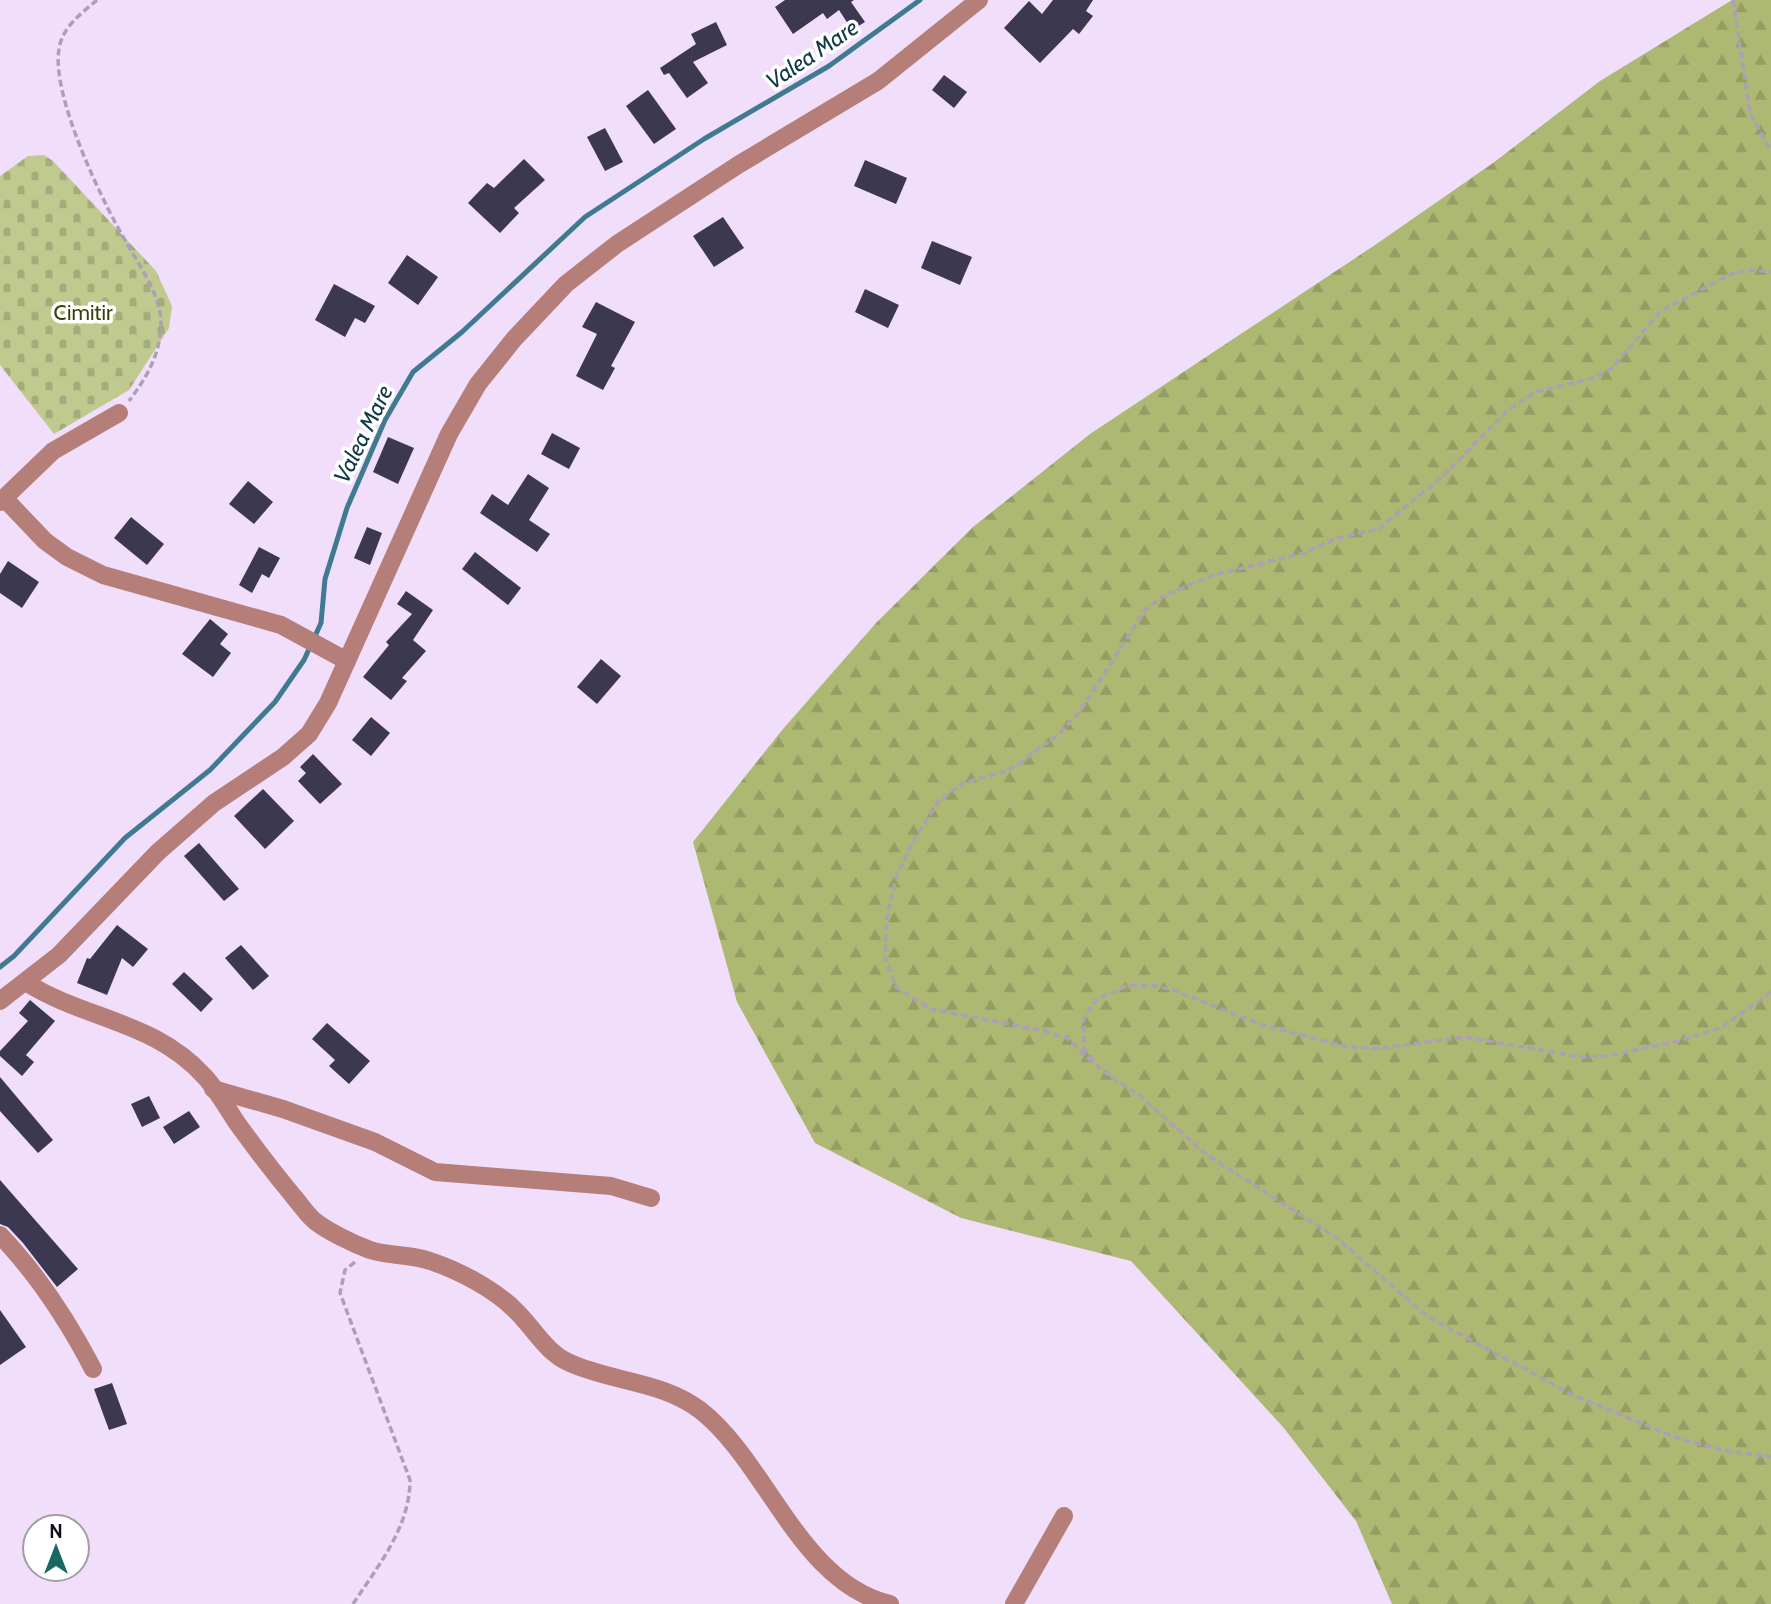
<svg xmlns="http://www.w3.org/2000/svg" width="1771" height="1604" font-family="Cabin,sans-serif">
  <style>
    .forest { fill: url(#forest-firs) }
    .cemetery { fill: url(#cemetery-stones) }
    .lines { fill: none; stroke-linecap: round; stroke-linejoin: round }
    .stream { stroke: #3f7a90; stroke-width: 5 }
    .building { fill: #3c3851 }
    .path { stroke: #ad9fb6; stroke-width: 3.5; stroke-dasharray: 7 3.5; stroke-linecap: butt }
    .minor { stroke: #b57e79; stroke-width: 18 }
    .labels { text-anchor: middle; stroke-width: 7; stroke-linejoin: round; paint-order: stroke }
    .park-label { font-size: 21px; fill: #393f09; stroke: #fff }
    .water-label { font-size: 23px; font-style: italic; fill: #113a46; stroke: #fff }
  </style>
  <defs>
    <pattern id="forest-firs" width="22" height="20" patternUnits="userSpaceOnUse" patternTransform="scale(1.75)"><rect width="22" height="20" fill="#adb873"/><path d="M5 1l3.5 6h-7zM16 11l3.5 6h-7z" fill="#949d63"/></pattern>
    <pattern id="cemetery-stones" width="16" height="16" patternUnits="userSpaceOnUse" patternTransform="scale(1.75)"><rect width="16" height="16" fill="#c0ca8f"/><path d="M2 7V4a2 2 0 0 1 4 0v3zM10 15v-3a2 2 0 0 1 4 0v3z" fill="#a4ac7b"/></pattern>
  </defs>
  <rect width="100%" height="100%" fill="#f0defb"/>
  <polygon class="forest" points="1732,0 1771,0 1771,1604 1392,1604 1356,1521 1283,1427 1131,1261 961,1218 815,1143 737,1002 693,842 783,729 876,623 973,527 1090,434 1375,245 1493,163 1600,81"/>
  <polygon class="cemetery" points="44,155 53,161 156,271 172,306 169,328 129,390 54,434 0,365 0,176 28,156"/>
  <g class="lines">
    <polyline class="stream" points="0,967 14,956 125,838 210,770 275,702 304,660 321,623 325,579 347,508 385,420 413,372 462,332 585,217 704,139 829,66 920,0"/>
  </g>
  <g class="building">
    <polygon points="785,0 854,0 851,2 865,22 852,30 839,10 827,19 823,13 793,34 775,7"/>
    <polygon points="1053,0 1093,0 1086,11 1093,16 1079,34 1073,29 1040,63 1004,28 1029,1 1042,14"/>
    <polygon points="716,22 727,45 693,62 708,83 687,98 669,73 664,75 660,68 696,44 691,34"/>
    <polygon points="944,75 967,92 954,108 932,90"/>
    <polygon points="648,90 676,129 654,144 626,106"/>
    <polygon points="605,128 623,162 605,171 587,137"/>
    <polygon points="524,159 545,180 514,208 519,213 500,233 468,203 487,183 494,188"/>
    <polygon points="865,160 907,178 896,204 854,186"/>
    <polygon points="723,217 744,248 714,267 693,236"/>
    <polygon points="932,241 972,257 960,285 921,268"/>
    <polygon points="407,255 438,277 418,305 388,283"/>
    <polygon points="334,284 375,306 365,323 355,318 345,337 315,320"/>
    <polygon points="865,289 899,305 888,328 855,312"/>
    <polygon points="596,302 635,322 611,366 615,368 603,390 576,376 597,334 582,327"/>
    <polygon points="552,433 580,448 569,469 541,454"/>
    <polygon points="388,437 414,448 398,484 373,472"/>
    <polygon points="528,474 549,488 529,520 550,534 537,552 480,513 492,494 508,505"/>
    <polygon points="248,481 273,502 254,524 229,504"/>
    <polygon points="131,517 164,544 147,565 114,538"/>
    <polygon points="367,527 382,533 370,565 354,558"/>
    <polygon points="259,547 280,558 269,578 262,574 252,593 239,585"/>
    <polygon points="475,552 521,588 508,605 462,569"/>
    <polygon points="8,561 39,582 22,608 0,593 0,574"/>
    <polygon points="406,591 433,610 413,640 426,651 402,678 407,681 391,700 363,677 389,645 386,642 412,614 397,604"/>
    <polygon points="210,619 228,634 220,644 231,653 213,677 182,654"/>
    <polygon points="601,659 621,676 597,704 577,687"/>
    <polygon points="371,717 390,733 371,756 352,740"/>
    <polygon points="313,754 342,784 320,804 298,781 306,773 300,767"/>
    <polygon points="263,789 294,821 265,849 234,816"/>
    <polygon points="199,843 239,889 224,901 184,856"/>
    <polygon points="117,925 148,949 133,967 122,958 107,995 77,983 87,958 90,959"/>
    <polygon points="241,945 269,976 253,990 225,958"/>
    <polygon points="184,972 213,999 201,1012 172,984"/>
    <polygon points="30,1000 55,1021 26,1055 34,1062 22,1076 0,1056 0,1051 28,1021 19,1013"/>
    <polygon points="327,1023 370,1061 349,1084 329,1066 335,1060 312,1039"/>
    <polygon points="0,1077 53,1140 38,1153 0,1111"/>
    <polygon points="149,1096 160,1118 142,1127 131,1104"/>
    <polygon points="189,1111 200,1127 174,1144 163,1127"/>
    <polygon points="0,1180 78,1269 57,1287 23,1243 8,1227 0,1224"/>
    <polygon points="0,1310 26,1347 0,1365"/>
    <polygon points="112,1383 127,1424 109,1430 94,1389"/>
  </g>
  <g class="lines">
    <g class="path">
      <path d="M 97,0 C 82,13 62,27 59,49 C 51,95 102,201 126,242 C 140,267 161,295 161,324 C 160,355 147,377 129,401"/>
      <polyline points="1733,0 1750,113 1771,151"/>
      <polyline points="1771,992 1721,1028 1678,1041 1607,1056 1581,1057 1465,1037 1381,1048 1348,1047 1262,1025 1173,990 1151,985 1127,986 1097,999 1084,1018 1084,1048 1099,1068 1141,1097 1207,1155 1337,1238 1428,1317 1573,1395 1675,1437 1721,1450 1771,1457"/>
      <polyline points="1092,1062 1067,1038 1045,1031 931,1009 896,987 885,957 887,917 896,878 912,843 939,801 963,783 1004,772 1020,763 1060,733 1081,710 1145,610 1162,597 1210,576 1304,553 1337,538 1378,529 1440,479 1507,411 1535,392 1593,378 1611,369 1661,311 1731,274 1754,270 1771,272"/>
      <path d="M 353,1604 C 378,1566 410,1527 410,1480 L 340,1293 L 345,1270 L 355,1262"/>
    </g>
    <g class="minor">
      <polyline points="4,498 45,541 67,557 103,575 281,625 347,661"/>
      <polyline points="0,502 53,451 119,413"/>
      <path d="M 27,983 C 86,1020 155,1021 205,1077 C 217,1090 227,1108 237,1123 C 255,1148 274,1173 294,1197 C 301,1205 308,1216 316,1222 C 329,1232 354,1244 370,1250 C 389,1256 410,1254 430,1261 C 458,1270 494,1289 515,1310 C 534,1328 545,1352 570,1363 C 612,1382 662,1381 700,1410 C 767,1462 800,1583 890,1604"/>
      <polyline points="0,1001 59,955 158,852 214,803 283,757 309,734 328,703 449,434 478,384 514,339 566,284 617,244 738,165 878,81 979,0"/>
      <polyline points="213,1089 283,1109 375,1142 435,1172 611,1186 651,1198"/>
      <path d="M 0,1235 C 39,1276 67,1319 93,1369"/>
      <polyline points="1014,1604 1064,1516"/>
    </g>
  </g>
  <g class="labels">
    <g class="park-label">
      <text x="83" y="320">Cimitir</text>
    </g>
    <g class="water-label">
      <text transform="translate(812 54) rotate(-34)" y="8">Valea Mare</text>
      <text transform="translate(363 434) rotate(-64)" y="8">Valea Mare</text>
    </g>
  </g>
  <g transform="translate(56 1548)"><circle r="33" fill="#ffffff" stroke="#a19fa3" stroke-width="2"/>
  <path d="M0-5L12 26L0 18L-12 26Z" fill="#1a6763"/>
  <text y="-10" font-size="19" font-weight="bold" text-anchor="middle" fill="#140e18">N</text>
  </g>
</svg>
